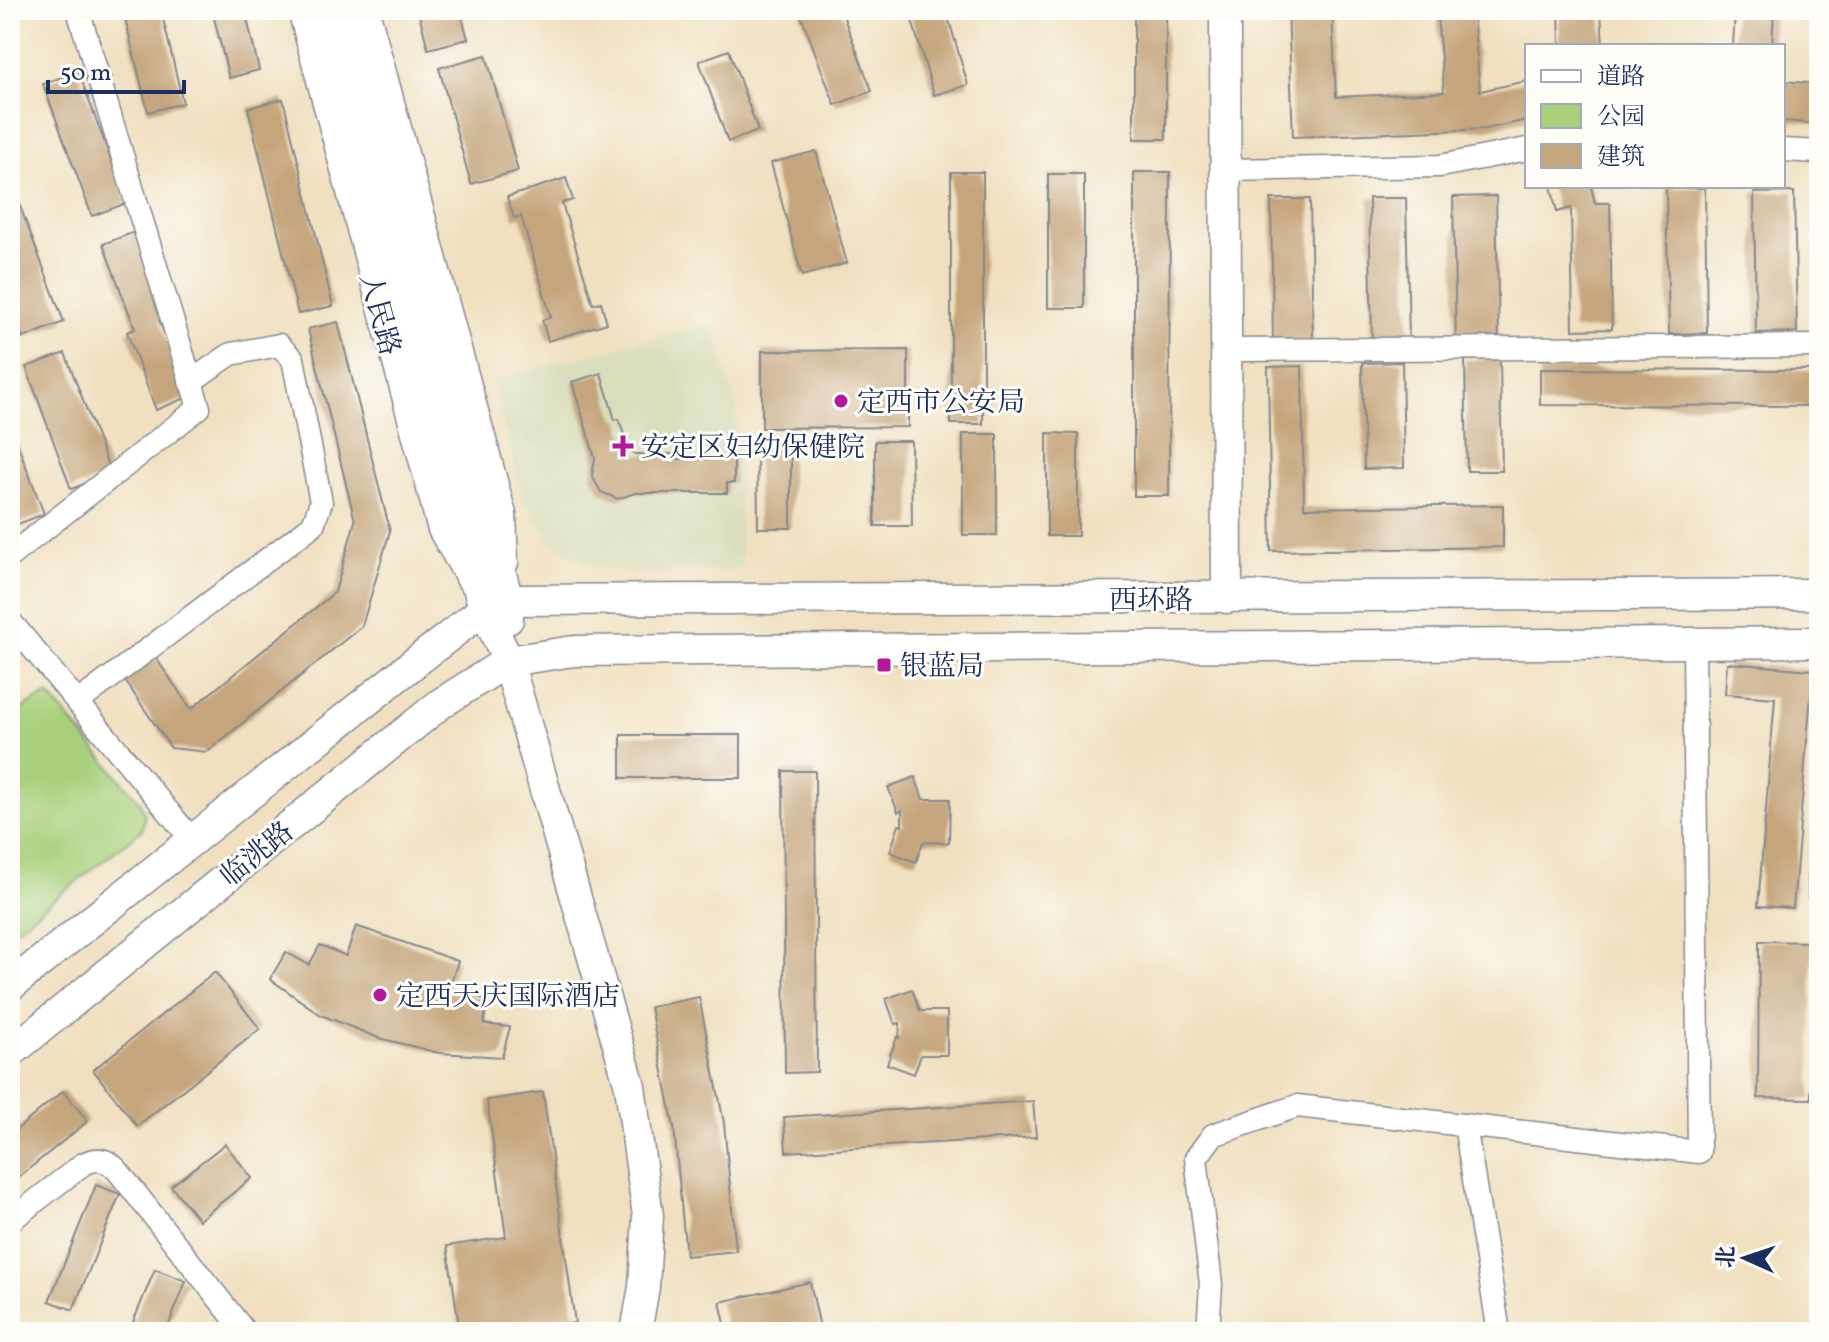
<svg xmlns="http://www.w3.org/2000/svg" width="1829" height="1342" font-family="Vollkorn,'Noto Serif SC',serif">
  <style>
    .built { fill: #dadebd }
    .green { fill: #a8d07b; stroke: #62806c; stroke-width: 2 }
    .building { fill: #c5a57c }
    .lines { fill: none; stroke-linecap: round; stroke-linejoin: round }
    .street-casing { stroke: #86888f; stroke-width: 25 }
    .secondary-casing { stroke: #86888f; stroke-width: 33 }
    .street { stroke: #fff; stroke-width: 22 }
    .secondary { stroke: #fff; stroke-width: 30 }
    .poi-dot { fill: #b5179e; stroke: #fdfcf7; stroke-width: 3 }
    .labels { text-anchor: middle; stroke-width: 6; stroke-linejoin: round; paint-order: stroke }
    .street-label { font-size: 28px; fill: #1b2f5e; stroke: #fdfcf7 }
    .poi-label { font-size: 28px; fill: #1b2f5e; stroke: #fdfcf7; text-anchor: start }
  </style>
  <rect width="100%" height="100%" fill="#fdfcf7"/>
  <filter id="ink" filterUnits="userSpaceOnUse"><feTurbulence type="fractalNoise" baseFrequency=".0125" numOctaves="2"/><feDisplacementMap in="SourceGraphic" scale="16" xChannelSelector="R" yChannelSelector="G"/><feConvolveMatrix kernelMatrix="1 2 1 2 8 2 1 2 1" color-interpolation-filters="sRGB"/></filter>
  <filter id="wash" filterUnits="userSpaceOnUse"><feTurbulence type="fractalNoise" baseFrequency=".006" numOctaves="4" result="noise"/><feDisplacementMap in="SourceGraphic" scale="32" xChannelSelector="R" yChannelSelector="G"/><feGaussianBlur stdDeviation="1.8" result="paint"/><feColorMatrix in="noise" values="0 0 0 0 0 0 0 0 0 0 0 0 0 0 0 0 0 1.4 0 .05"/><feComposite in="paint" operator="in"/></filter>
  <g filter="url(#wash)">
    <rect width="100%" height="100%" fill="#f0e0c0"/>
    <g class="built">
      <polygon points="711,324 736,404 742,570 628,573 593,566 577,558 550,539 524,502 492,380"/>
      <polygon points="1819,1188 1819,1260 1803,1257"/>
    </g>
    <polygon class="green" points="48,694 140,802 145,815 142,830 10,934 10,715"/>
    <g id="blocks">
      <g class="building">
        <polygon points="123,10 161,10 183,103 148,112"/>
        <polygon points="212,10 245,10 259,70 229,78"/>
        <polygon points="418,10 460,10 468,39 428,49"/>
        <polygon points="807,10 841,10 872,91 835,105 800,13"/>
        <polygon points="909,10 946,10 968,85 934,95"/>
        <rect x="1134" y="10" width="32" height="129"/>
        <polygon points="1288,10 1332,10 1336,97 1444,92 1437,16 1473,13 1480,91 1527,81 1527,120 1486,129 1293,137"/>
        <polygon points="1559,10 1601,10 1603,46 1560,46"/>
        <polygon points="1735,10 1774,10 1772,46 1733,46"/>
        <polygon points="729,50 758,131 728,142 699,61"/>
        <polygon points="486,55 518,171 471,184 439,68"/>
        <polygon points="78,71 127,203 92,216 43,84"/>
        <polygon points="1783,81 1819,84 1819,124 1783,121"/>
        <polygon points="283,99 333,306 298,314 248,108"/>
        <polygon points="816,151 847,263 802,276 771,163"/>
        <rect x="951" y="172" width="32" height="252"/>
        <polygon points="1134,172 1170,172 1169,496 1134,496"/>
        <rect x="1048" y="174" width="36" height="134"/>
        <polygon points="566,178 573,200 562,203 593,304 601,302 607,323 548,341 542,320 551,317 521,216 514,218 507,197"/>
        <polygon points="10,180 64,322 23,338 10,303"/>
        <polygon points="1551,186 1591,186 1595,203 1610,203 1612,329 1573,330 1571,208 1557,212"/>
        <polygon points="1666,188 1705,188 1707,333 1669,334"/>
        <polygon points="1794,192 1797,332 1756,333 1754,193"/>
        <polygon points="1496,196 1499,344 1456,344 1453,197"/>
        <polygon points="1369,198 1406,198 1409,341 1372,342"/>
        <polygon points="1271,199 1310,199 1313,341 1273,342"/>
        <polygon points="137,231 169,316 159,320 188,397 156,410 127,332 135,329 103,244"/>
        <polygon points="338,322 390,531 362,626 207,752 171,748 124,679 156,658 191,709 335,592 355,521 308,329"/>
        <polygon points="908,350 908,427 762,428 762,351"/>
        <polygon points="65,353 111,474 71,489 26,367"/>
        <polygon points="1500,359 1502,471 1467,471 1465,360"/>
        <polygon points="1402,362 1404,468 1364,469 1362,363"/>
        <polygon points="1302,366 1304,508 1503,505 1503,547 1271,551 1268,367"/>
        <polygon points="1540,369 1819,370 1819,406 1540,405"/>
        <polygon points="601,373 615,420 619,419 628,448 635,454 676,454 676,459 734,459 734,483 727,483 727,493 635,493 618,499 601,492 592,476 595,458 572,382"/>
        <polygon points="10,424 44,514 10,527"/>
        <polygon points="1047,433 1078,434 1078,536 1047,536"/>
        <rect x="963" y="434" width="34" height="101"/>
        <polygon points="875,441 911,441 912,526 875,526"/>
        <polygon points="791,447 791,528 758,528 757,448"/>
        <polygon points="1727,663 1813,670 1793,908 1758,906 1775,698 1725,694"/>
        <rect x="621" y="735" width="120" height="43"/>
        <polygon points="783,771 815,771 817,1072 785,1073"/>
        <polygon points="915,777 923,799 950,799 949,843 923,842 916,862 890,852 899,825 902,826 902,810 898,812 888,787"/>
        <rect x="1808" y="873" width="11" height="25"/>
        <polygon points="356,926 458,961 448,991 487,999 484,1024 510,1027 502,1057 439,1053 379,1038 321,1015 270,979 286,952 309,965 320,945 346,956"/>
        <polygon points="1759,941 1812,942 1811,1099 1758,1098"/>
        <polygon points="215,972 260,1029 137,1126 93,1070"/>
        <polygon points="912,989 920,1011 947,1011 947,1055 921,1055 914,1074 887,1064 897,1037 899,1038 900,1023 895,1024 886,999"/>
        <polygon points="699,997 724,1123 736,1251 686,1256 674,1127 650,1007"/>
        <polygon points="63,1091 88,1121 10,1184 10,1135"/>
        <polygon points="543,1092 575,1323 520,1332 460,1332 447,1246 506,1237 487,1100"/>
        <polygon points="1033,1101 1036,1137 786,1152 784,1117"/>
        <polygon points="225,1144 252,1178 199,1220 171,1186"/>
        <polygon points="96,1185 120,1194 73,1310 49,1301"/>
        <polygon points="155,1269 186,1281 166,1332 129,1332"/>
        <polygon points="810,1282 821,1332 727,1332 720,1302"/>
      </g>
    </g>
  </g>
  <g filter="url(#ink)">
    <use href="#blocks" fill-opacity="0" stroke="#86888f" stroke-width="2"/>
    <g class="lines">
      <g class="street-casing">
        <g id="street">
          <polyline points="299,10 439,530 469,582"/>
          <polyline points="368,10 505,514 507,563"/>
          <polyline points="1783,150 1819,152"/>
          <polyline points="1226,170 1440,166 1527,149"/>
          <polyline points="1226,350 1819,346"/>
          <polyline points="10,556 199,408 78,10"/>
          <polyline points="10,621 193,841"/>
          <polyline points="78,702 313,525 321,502 293,359 279,345 231,354 190,382"/>
          <polyline points="1465,1125 1499,1332"/>
          <path d="M 10,1221 L 83,1164 C 97,1157 108,1159 118,1171 L 245,1332"/>
          <polyline points="1208,1332 1211,1284 1196,1158 1213,1135 1297,1106 1699,1152 1694,643"/>
        </g>
      </g>
      <g class="secondary-casing">
        <g id="secondary">
          <polyline points="321,10 484,609 508,661 630,1086 648,1216 644,1287 636,1332"/>
          <polyline points="348,10 508,600 508,619"/>
          <polyline points="1225,10 1227,598"/>
          <polyline points="10,986 413,664 484,609 508,600 1819,594"/>
          <polyline points="10,1053 440,704 508,661 574,651 1819,642"/>
        </g>
      </g>
      <use href="#street" class="street"/>
      <use href="#secondary" class="secondary"/>
    </g>
  </g>
  <g class="poi-dot">
    <circle cx="841" cy="401" r="8"/>
    <path d="M619 434h8v8h8v8h-8v8h-8v-8h-8v-8h8z"/>
    <rect x="876" y="657" width="16" height="16" rx="4"/>
    <circle cx="380" cy="995" r="8"/>
  </g>
  <g class="labels">
    <g class="street-label">
      <text transform="translate(381 314) rotate(75)" y="10">人民路</text>
      <text x="1151" y="609">西环路</text>
      <text transform="translate(256 853) rotate(-39)" y="10">临洮路</text>
    </g>
    <g class="poi-label">
      <text x="857" y="411">定西市公安局</text>
      <text x="641" y="456">安定区妇幼保健院</text>
      <text x="900" y="675">银蓝局</text>
      <text x="396" y="1005">定西天庆国际酒店</text>
    </g>
  </g>
  <rect width="1829" height="1342" fill="none" stroke="#fdfcf7" stroke-width="40"/>
  <rect x="1525" y="44" width="260" height="144" fill="#fdfcf7" stroke="#a3aaba" stroke-width="2"/>
  <rect x="1541" y="70" width="40" height="12" fill="#ffffff" stroke="#a3aaba" stroke-width="2"/>
  <text x="1597" y="84" font-size="24" fill="#1b2f5e">道路</text>
  <rect x="1541" y="104" width="40" height="24" fill="#a8d07b" stroke="#a3aaba" stroke-width="2"/>
  <text x="1597" y="124" font-size="24" fill="#1b2f5e">公园</text>
  <rect x="1541" y="144" width="40" height="24" fill="#c5a57c" stroke="#a3aaba" stroke-width="2"/>
  <text x="1597" y="164" font-size="24" fill="#1b2f5e">建筑</text>
  <g transform="translate(1745 1258) rotate(273)" stroke="#fdfcf7" stroke-width="6" paint-order="stroke">
  <path d="M0-6L14 30L0 20L-14 30Z" fill="#1b2f5e"/>
  <text y="-12" font-size="22" font-weight="bold" text-anchor="middle" fill="#1b2f5e">北</text>
  </g>
  <path d="M48 80v12h136v-12" fill="none" stroke="#1b2f5e" stroke-width="4"/>
  <text x="60" y="80" font-size="24" fill="#1b2f5e" stroke="#fdfcf7" stroke-width="6" paint-order="stroke">50 m</text>
</svg>
